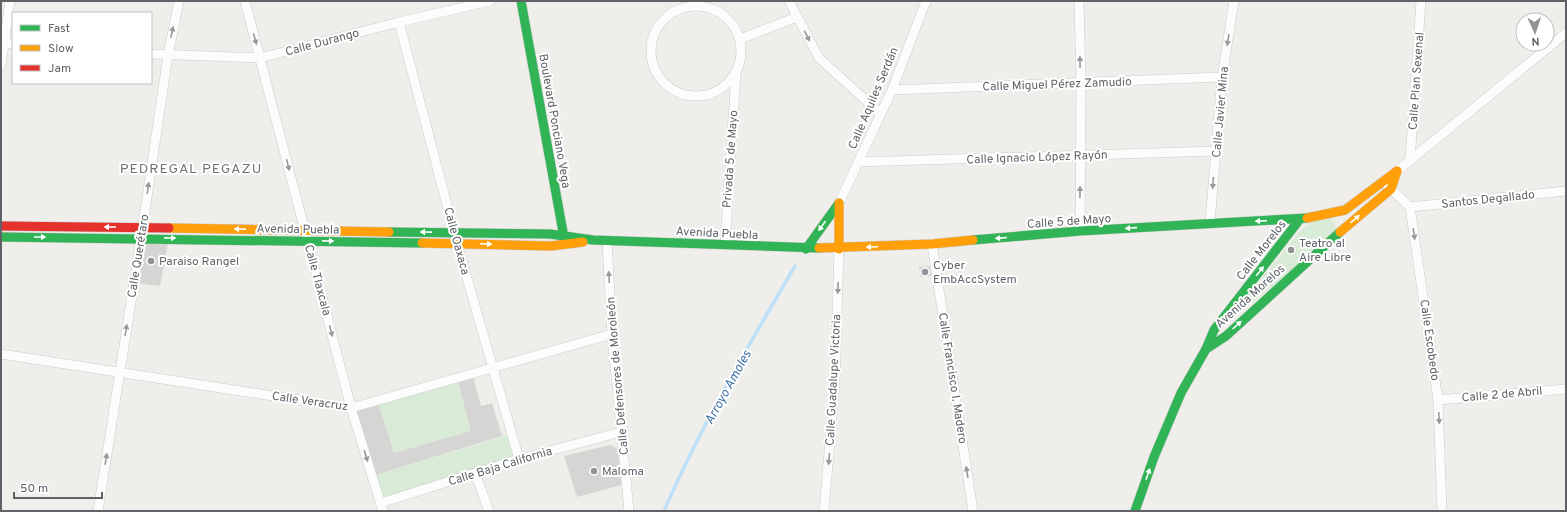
<svg xmlns="http://www.w3.org/2000/svg" width="1567" height="512" font-family="Overpass,sans-serif">
  <style>
    .green { fill: #d8ebd6 }
    .lines { fill: none; stroke-linecap: round; stroke-linejoin: round }
    .stream { stroke: #bfe0f9; stroke-width: 3.5 }
    .building { fill: #d6d5d3 }
    .street-casing { stroke: #cbcccc; stroke-width: 10 }
    .fast-casing { stroke: #cacacb; stroke-width: 10 }
    .slow-casing { stroke: #cacacb; stroke-width: 10 }
    .jam-casing { stroke: #cacacb; stroke-width: 10 }
    .street { stroke: #fdfcfc; stroke-width: 9 }
    .fast { stroke: #30b455; stroke-width: 9 }
    .slow { stroke: #ff9f0a; stroke-width: 9 }
    .jam { stroke: #e5322d; stroke-width: 9 }
    .oneway { fill: #96999c }
    .oneway2 { fill: #fff }
    .poi-dot { fill: #919496; stroke: #fff; stroke-width: 1.5 }
    .labels { text-anchor: middle; stroke-width: 4; stroke-linejoin: round; paint-order: stroke }
    .street-label { font-size: 12px; fill: #5f6368; stroke: #fff }
    .poi-label { font-size: 12px; fill: #5f6368; stroke: #fff; text-anchor: start }
    .water-label { font-size: 13px; font-style: italic; fill: #4174aa; stroke: #fff }
    .quarter-label { font-size: 14px; letter-spacing: 1px; fill: #70757a; stroke: #fff }
  </style>
  <rect width="100%" height="100%" fill="#efeeea"/>
  <g class="green">
    <polygon points="1320,217 1331,219 1335,224 1336,232 1319,248 1218,331 1301,230"/>
    <polygon points="457,378 471,431 394,453 377,400"/>
    <polygon points="512,434 519,459 381,503 372,476"/>
  </g>
  <g class="lines">
    <path class="stream" d="M 664,511 C 701,426 748,346 795,266"/>
  </g>
  <g class="building">
    <polygon points="141,238 169,238 160,286 134,283"/>
    <polygon points="930,266 931,276 921,277 919,267"/>
    <polygon points="472,373 481,406 492,403 502,436 372,476 351,408 377,400 394,453 471,431 457,378"/>
    <polygon points="610,445 618,449 621,485 577,497 564,456"/>
  </g>
  <g class="lines">
    <g class="street-casing">
      <g id="street">
        <polyline points="245,1 351,408 383,511"/>
        <polyline points="789,1 819,58 881,114"/>
        <polyline points="1079,1 1081,83 1080,231"/>
        <circle cx="696" cy="51" r="45"/>
        <polyline points="399,22 457,243 519,459"/>
        <polyline points="740,39 797,17"/>
        <polyline points="1,43 13,44"/>
        <polyline points="151,54 260,58 399,22 490,1"/>
        <polyline points="1,65 10,1"/>
        <polyline points="892,90 1222,77"/>
        <polyline points="1410,161 1421,1"/>
        <polyline points="858,162 1216,151"/>
        <polyline points="1397,171 1566,33"/>
        <polyline points="1388,186 1410,207 1438,400 1442,511"/>
        <polyline points="839,203 892,90 926,1"/>
        <polyline points="1410,207 1566,191"/>
        <polyline points="1210,223 1222,77 1234,1"/>
        <polyline points="607,240 612,334 629,511"/>
        <polyline points="932,244 973,511"/>
        <polyline points="725,245 736,73"/>
        <polyline points="1,354 351,408 612,334"/>
        <polyline points="1438,400 1566,389"/>
        <polyline points="475,473 489,511"/>
        <polyline points="381,503 519,459 621,432"/>
        <polyline points="98,511 141,238 168,55 179,1"/>
        <polyline points="824,511 835,382 839,249"/>
      </g>
    </g>
    <g class="fast-casing">
      <g id="fast">
        <polyline points="521,1 565,243"/>
        <polyline points="389,232 550,234 593,240 819,248"/>
        <polyline points="1,237 422,243"/>
        <polyline points="973,240 1080,231 1307,218"/>
        <polyline points="806,249 839,203"/>
        <polyline points="1206,349 1214,330 1300,219"/>
        <polyline points="1135,511 1154,457 1181,393 1206,349 1226,336 1340,232"/>
      </g>
    </g>
    <g class="slow-casing">
      <g id="slow">
        <polyline points="839,203 839,249"/>
        <polyline points="1307,218 1345,210 1397,171"/>
        <polyline points="169,228 389,232"/>
        <polyline points="1340,232 1391,189 1397,171"/>
        <polyline points="422,243 551,246 583,242"/>
        <polyline points="819,248 932,244 973,240"/>
      </g>
    </g>
    <g class="jam-casing">
      <polyline id="jam" points="1,226 169,228"/>
    </g>
    <use href="#street" class="street"/>
    <use href="#fast" class="fast"/>
    <use href="#slow" class="slow"/>
    <use href="#jam" class="jam"/>
  </g>
  <defs><path id="oneway-solid" d="M-6-.8H1V-3.2L6.5 0L1 3.2V.8H-6Z"/></defs>
  <g class="oneway">
    <use href="#oneway-solid" transform="translate(172 32) rotate(-78)"/>
    <use href="#oneway-solid" transform="translate(807 36) rotate(63)"/>
    <use href="#oneway-solid" transform="translate(255 39) rotate(75)"/>
    <use href="#oneway-solid" transform="translate(1228 40) rotate(99)"/>
    <use href="#oneway-solid" transform="translate(1080 62) rotate(-91)"/>
    <use href="#oneway-solid" transform="translate(288 165) rotate(76)"/>
    <use href="#oneway-solid" transform="translate(1213 183) rotate(94)"/>
    <use href="#oneway-solid" transform="translate(148 188) rotate(-82)"/>
    <use href="#oneway-solid" transform="translate(1080 192) rotate(-89)"/>
    <use href="#oneway-solid" transform="translate(1414 234) rotate(81)"/>
    <use href="#oneway-solid" transform="translate(609 277) rotate(-93)"/>
    <use href="#oneway-solid" transform="translate(838 288) rotate(92)"/>
    <use href="#oneway-solid" transform="translate(126 330) rotate(-81)"/>
    <use href="#oneway-solid" transform="translate(331 331) rotate(75)"/>
    <use href="#oneway-solid" transform="translate(1439 418) rotate(87)"/>
    <use href="#oneway-solid" transform="translate(366 456) rotate(73)"/>
    <use href="#oneway-solid" transform="translate(106 459) rotate(-81)"/>
    <use href="#oneway-solid" transform="translate(829 459) rotate(95)"/>
    <use href="#oneway-solid" transform="translate(967 472) rotate(-99)"/>
  </g>
  <g class="oneway2">
    <use href="#oneway-solid" transform="translate(1355 219) rotate(-40)"/>
    <use href="#oneway-solid" transform="translate(1261 221) rotate(178)"/>
    <use href="#oneway-solid" transform="translate(822 226) rotate(125)"/>
    <use href="#oneway-solid" transform="translate(110 227) rotate(-180)"/>
    <use href="#oneway-solid" transform="translate(1131 228) rotate(176)"/>
    <use href="#oneway-solid" transform="translate(240 229) rotate(-179)"/>
    <use href="#oneway-solid" transform="translate(426 232) rotate(-179)"/>
    <use href="#oneway-solid" transform="translate(40 237)"/>
    <use href="#oneway-solid" transform="translate(170 238) rotate(1)"/>
    <use href="#oneway-solid" transform="translate(1001 238) rotate(175)"/>
    <use href="#oneway-solid" transform="translate(328 241) rotate(1)"/>
    <use href="#oneway-solid" transform="translate(486 244) rotate(2)"/>
    <use href="#oneway-solid" transform="translate(872 247) rotate(177)"/>
    <use href="#oneway-solid" transform="translate(1260 271) rotate(-52)"/>
    <use href="#oneway-solid" transform="translate(1237 325) rotate(-42)"/>
    <use href="#oneway-solid" transform="translate(1148 474) rotate(-71)"/>
  </g>
  <g class="poi-dot">
    <circle cx="1291" cy="250" r="4"/>
    <circle cx="151" cy="261" r="4"/>
    <circle cx="925" cy="272" r="4"/>
    <circle cx="594" cy="471" r="4"/>
  </g>
  <g class="labels">
    <g class="street-label">
      <text transform="translate(322 42) rotate(-15)" y="4">Calle Durango</text>
      <text transform="translate(1416 81) rotate(-86)" y="4">Calle Plan Sexenal</text>
      <text transform="translate(1057 84) rotate(-2)" y="4">Calle Miguel Pérez Zamudio</text>
      <text transform="translate(873 98) rotate(-67)" y="4">Calle Aquiles Serdán</text>
      <text transform="translate(1220 112) rotate(-85)" y="4">Calle Javier Mina</text>
      <text transform="translate(555 121) rotate(80)" y="4">Boulevard Ponciano Vega</text>
      <text transform="translate(1037 157) rotate(-2)" y="4">Calle Ignacio López Rayón</text>
      <text transform="translate(730 159) rotate(-86)" y="4">Privada 5 de Mayo</text>
      <text transform="translate(1488 199) rotate(-6)" y="4">Santos Degallado</text>
      <text transform="translate(1069 221) rotate(-4)" y="4">Calle 5 de Mayo</text>
      <text transform="translate(298 229) rotate(1)" y="4">Avenida Puebla</text>
      <text transform="translate(717 233) rotate(3)" y="4">Avenida Puebla</text>
      <text transform="translate(457 241) rotate(75)" y="4">Calle Oaxaca</text>
      <text transform="translate(1261 250) rotate(-52)" y="4">Calle Morelos</text>
      <text transform="translate(138 256) rotate(-81)" y="4">Calle Querétaro</text>
      <text transform="translate(318 280) rotate(75)" y="4">Calle Tlaxcala</text>
      <text transform="translate(1250 296) rotate(-42)" y="4">Avenida Morelos</text>
      <text transform="translate(1430 340) rotate(82)" y="4">Calle Escobedo</text>
      <text transform="translate(617 376) rotate(-95)" y="4">Calle Defensores de Moroleón</text>
      <text transform="translate(953 378) rotate(81)" y="4">Calle Francisco I. Madero</text>
      <text transform="translate(833 380) rotate(-87)" y="4">Calle Guadalupe Victoria</text>
      <text transform="translate(1502 394) rotate(-5)" y="4">Calle 2 de Abril</text>
      <text transform="translate(310 401) rotate(8)" y="4">Calle Veracruz</text>
      <text transform="translate(500 466) rotate(-17)" y="4">Calle Baja California</text>
    </g>
    <g class="poi-label">
      <text x="1299" y="247">Teatro al<tspan x="1299" dy="14">Aire Libre</tspan></text>
      <text x="159" y="265">Paraiso Rangel</text>
      <text x="933" y="269">Cyber<tspan x="933" dy="14">EmbAccSystem</tspan></text>
      <text x="602" y="475">Maloma</text>
    </g>
    <g class="water-label">
      <text transform="translate(727 387) rotate(-61)" y="5">Arroyo Amoles</text>
    </g>
    <g class="quarter-label">
      <text x="191" y="173">PEDREGAL PEGAZU</text>
    </g>
  </g>
  <rect width="1567" height="512" fill="none" stroke="#5f6368" stroke-width="4"/>
  <rect x="12" y="12" width="140" height="72" fill="#ffffff" stroke="#bfc1c3"/>
  <rect x="20" y="25" width="20" height="6" fill="#30b455" stroke="#bfc1c3"/>
  <text x="48" y="32" font-size="12" fill="#5f6368">Fast</text>
  <rect x="20" y="45" width="20" height="6" fill="#ff9f0a" stroke="#bfc1c3"/>
  <text x="48" y="52" font-size="12" fill="#5f6368">Slow</text>
  <rect x="20" y="65" width="20" height="6" fill="#e5322d" stroke="#bfc1c3"/>
  <text x="48" y="72" font-size="12" fill="#5f6368">Jam</text>
  <g transform="translate(1535 32) rotate(177)"><circle r="19" fill="#ffffff" stroke="#bfc1c3"/>
  <path d="M0-3L7 15L0 10L-7 15Z" fill="#919496"/>
  <text y="-6" font-size="11" font-weight="bold" text-anchor="middle" fill="#5f6368">N</text>
  </g>
  <path d="M14 492v6h88v-6" fill="none" stroke="#5f6368" stroke-width="2"/>
  <text x="20" y="492" font-size="12" fill="#5f6368" stroke="#ffffff" stroke-width="3" paint-order="stroke">50 m</text>
</svg>
